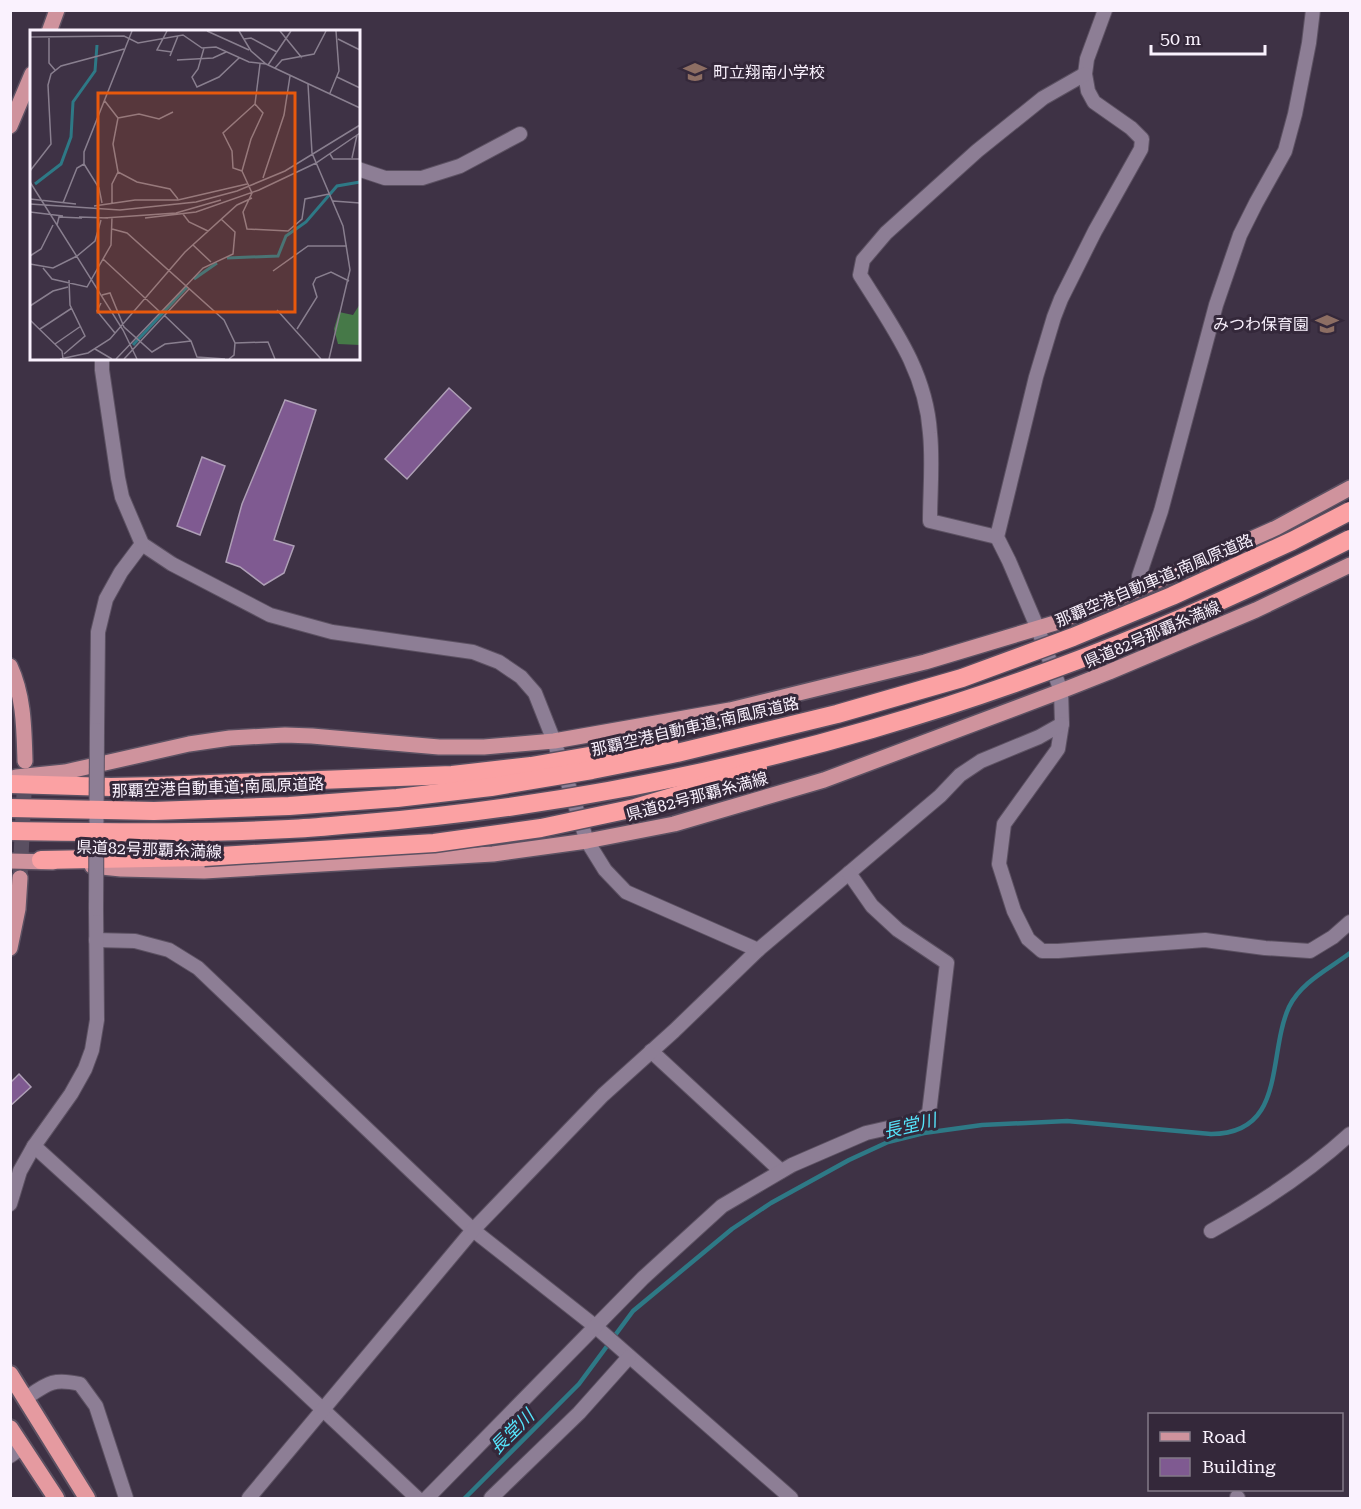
<svg xmlns="http://www.w3.org/2000/svg" width="1361" height="1509" font-family="'Roboto Serif','Noto Sans JP',serif">
  <style>
    .lines { fill: none; stroke-linecap: round; stroke-linejoin: round }
    .stream { stroke: #2e7986; stroke-width: 4.5 }
    .building { fill: #7f5a91; stroke: #ae9fb6; stroke-width: 1.5 }
    .primary-tunnel { stroke: #5a4f61; stroke-width: 15; stroke-dasharray: 15 8; stroke-linecap: butt }
    .minor-casing { stroke: #5c5162; stroke-width: 16 }
    .primary-casing { stroke: #5c5162; stroke-width: 18 }
    .trunk-casing { stroke: #5c5162; stroke-width: 20 }
    .motorway-casing { stroke: #5c5162; stroke-width: 21 }
    .minor { stroke: #8d7e95; stroke-width: 14 }
    .primary { stroke: #cf939d; stroke-width: 15 }
    .trunk { stroke: #e59aa0; stroke-width: 16 }
    .motorway { stroke: #fba1a3; stroke-width: 18 }
    .minor-bridge-casing { stroke: #5c5162; stroke-width: 16; stroke-linecap: butt }
    .motorway-bridge-casing { stroke: #5c5162; stroke-width: 21; stroke-linecap: butt }
    .minor-bridge { stroke: #8d7e95; stroke-width: 14 }
    .motorway-bridge { stroke: #fba1a3; stroke-width: 18 }
    .labels { text-anchor: middle; stroke-width: 6; stroke-linejoin: round; paint-order: stroke }
    .poi-label { font-size: 16px; fill: #faf2fe; stroke: #34283a; text-anchor: start }
    .street-label { font-size: 16px; fill: #faf2fe; stroke: #34283a }
    .water-label { font-size: 18px; font-style: italic; fill: #55e3fa; stroke: #34283a }
    .inset-river { fill: none; stroke: #2e7986; stroke-width: 3 }
    .inset-road { fill: none; stroke: #897f8f; stroke-width: 1.5 }
    .view { fill: #e8590c; fill-opacity: 0.15; stroke: #e8590c; stroke-width: 3 }
    .inset-edge { fill: none; stroke: #faf2fe; stroke-width: 3 }
  </style>
  <rect width="100%" height="100%" fill="#3e3245"/>
  <g class="lines">
    <path class="stream" d="M 465,1498 L 579,1384 L 633,1311 L 732,1229 L 771,1203 L 849,1160 L 888,1142 L 924,1133 L 982,1125 L 1067,1121 L 1211,1134 C 1287,1134 1267,1055 1289,1007 C 1301,982 1329,969 1350,953"/>
  </g>
  <g class="building">
    <polygon points="449,388 471,408 407,479 385,459"/>
    <polygon points="285,400 316,410 274,540 294,546 284,573 264,585 240,567 226,562 242,504"/>
    <polygon points="202,457 225,466 200,535 177,526"/>
    <polygon points="19,1074 31,1087 10,1106 10,1083"/>
  </g>
  <g class="lines">
    <polyline class="primary-tunnel" points="20,878 25,773"/>
    <g class="minor-casing">
      <g id="minor">
        <polyline points="1105,10 1087,59 1085,74 1088,91 1094,102 1131,128 1142,139 1141,149 1095,231 1061,299 1054,317 1036,377 997,537 1009,561 1038,629 1061,691 1062,724 1058,749 1004,824 999,864 1014,911 1028,939 1042,951 1058,951 1205,940 1265,948 1310,951 1333,937 1350,922"/>
        <polyline points="358,169 385,178 422,178 460,166 520,134"/>
        <polyline points="102,358 102,370 118,478 122,497 142,544 172,564 270,615 332,632 473,652 499,662 521,677 535,693 554,741 587,841 605,870 626,892 758,950"/>
        <path d="M 997,537 L 930,521 C 930,492 933,462 930,433 C 926,371 892,326 860,275 L 863,260 L 886,233 L 977,151 L 1043,98 L 1085,74"/>
        <polyline points="1139,589 1139,576 1161,511 1216,305 1240,235 1256,203 1285,151 1295,114 1309,43 1313,10"/>
        <polyline points="97,730 98,632 106,599 121,572 142,544"/>
        <polyline points="96,940 135,941 169,950 198,968 473,1230 596,1327 791,1498"/>
        <polyline points="651,1051 781,1171"/>
        <polyline points="34,1146 286,1375 417,1498"/>
        <polyline points="10,1204 20,1171 34,1146 71,1094 85,1069 92,1050 97,1020 96,909"/>
        <path d="M 1211,1231 C 1260,1204 1308,1172 1350,1134"/>
        <path d="M 26,1398 C 48,1383 53,1378 80,1384 L 96,1406 L 126,1498"/>
        <polyline points="10,1456 23,1447"/>
        <polyline points="1237,1497 1238,1498"/>
        <polyline points="249,1498 473,1230 603,1095 674,1031 758,950 940,796 960,775 981,761 1039,737 1062,724"/>
        <polyline points="427,1498 643,1278 722,1206 792,1165 866,1133 919,1121 929,1113 947,963 898,930 872,906 849,873"/>
        <polyline points="491,1498 579,1413 629,1357"/>
      </g>
    </g>
    <g class="primary-casing">
      <g id="primary">
        <polyline points="49,32 57,10"/>
        <polyline points="10,126 32,74"/>
        <path d="M 10,666 C 24,696 24,729 25,761"/>
        <polyline points="16,777 65,772 189,744 230,738 285,735 312,736 439,747 484,747 554,741 730,710 925,662 1055,623 1139,589 1276,528 1350,488"/>
        <polyline points="10,861 53,862"/>
        <polyline points="92,866 121,869 204,871 493,854 587,841 674,824 824,780 1061,691 1109,672 1256,610 1350,565"/>
        <polyline points="10,948 18,909 20,878"/>
      </g>
    </g>
    <g class="trunk-casing">
      <g id="trunk">
        <polyline points="10,1374 87,1498"/>
        <polyline points="10,1428 56,1498"/>
      </g>
    </g>
    <g class="motorway-casing">
      <g id="motorway">
        <polyline points="10,784 111,787 158,786"/>
        <polyline points="41,860 204,857"/>
      </g>
    </g>
    <use href="#minor" class="minor"/>
    <use href="#primary" class="primary"/>
    <use href="#trunk" class="trunk"/>
    <use href="#motorway" class="motorway"/>
    <g class="minor-bridge-casing">
      <polyline id="minor-bridge" points="96,909 97,730"/>
    </g>
    <g class="motorway-bridge-casing">
      <g id="motorway-bridge">
        <polyline points="158,786 452,775 531,766 669,742"/>
        <polyline points="10,808 154,811 289,806 397,798 491,787 592,770 677,753 837,714 962,678 1073,637 1172,596 1292,541 1350,511"/>
        <path d="M 10,831 C 103,832 196,834 289,829 C 315,828 340,825 366,823 C 710,794 1043,696 1350,539"/>
        <polyline points="204,857 434,843 541,828 635,808 713,785 758,769"/>
      </g>
    </g>
    <use href="#minor-bridge" class="minor-bridge"/>
    <use href="#motorway-bridge" class="motorway-bridge"/>
  </g>
  <defs>
    <g id="school-bare" transform="scale(1.8)"><path d="M0-5L7-2L0 1L-7-2ZM-4 1L0 2.5L4 1V4Q0 6-4 4Z" fill="#8d6e63" stroke="#34283a" stroke-width="2.5" paint-order="stroke"/></g>
  </defs>
  <g fill-rule="evenodd">
    <use href="#school-bare" x="695" y="72"/>
    <use href="#school-bare" x="1327" y="324"/>
  </g>
  <g class="labels">
    <g class="poi-label">
      <text x="713" y="78">町立翔南小学校</text>
      <text x="1309" y="330" text-anchor="end">みつわ保育園</text>
    </g>
    <g class="street-label">
      <text transform="translate(1154 580) rotate(-23)" y="6">那覇空港自動車道;南風原道路</text>
      <text transform="translate(1152 634) rotate(-23)" y="6">県道82号那覇糸満線</text>
      <text transform="translate(695 726) rotate(-13)" y="6">那覇空港自動車道;南風原道路</text>
      <text transform="translate(218 787) rotate(-2)" y="6">那覇空港自動車道;南風原道路</text>
      <text transform="translate(697 796) rotate(-15)" y="6">県道82号那覇糸満線</text>
      <text transform="translate(149 849) rotate(2)" y="6">県道82号那覇糸満線</text>
    </g>
    <g class="water-label">
      <text transform="translate(910 1126) rotate(-13)" y="6">長堂川</text>
      <text transform="translate(512 1432) rotate(-45)" y="6">長堂川</text>
    </g>
  </g>
  <g transform="translate(30 30)">
    <rect width="330" height="330" fill="#3e3245"/>
    <path d="M 330,274 L 330,315 L 308,314 L 304,299 L 309,282 L 323,285 Z" fill="#467948"/>
    <path class="inset-river" d="M 5,154 L 31,134 L 41,107 L 43,72 L 65,41 L 67,15M 197,228 L 248,226 L 256,206 L 276,192 L 307,156 L 330,152M 164,249 L 187,233M 103,315 L 157,257"/>
    <path class="inset-road" d="M 137,1 L 127,20 L 142,22M 177,1 L 219,20M 209,1 L 221,21 L 236,34 L 330,78M 250,1 L 272,28M 0,7 L 94,6 L 108,13 L 153,5 L 172,18 L 186,17 L 219,32 L 236,34M 19,8 L 19,33 L 25,40M 214,9 L 221,8 L 247,22M 308,9 L 330,20M 174,18 L 168,39 L 162,47 L 167,57 L 189,47 L 209,28M 140,26 L 148,6M 147,30 L 183,28 L 196,22M 238,35 L 261,1M 245,38 L 252,30 L 284,24 L 296,1M 307,47 L 330,58M 278,54 L 282,123 L 313,196 L 320,240 L 299,329M 300,63 L 309,41 L 306,1M 74,70 L 88,88 L 83,114 L 88,142 L 107,152 L 140,159 L 148,169M 225,74 L 233,83 L 221,109 L 212,141 L 222,163 L 213,182 L 217,199 L 258,201 L 272,189 L 275,169 L 299,164M 88,88 L 109,84 L 129,89 L 143,82M 300,124 L 303,129 L 330,129M 322,128 L 327,105M 0,141 L 21,114 L 18,55 L 21,44 L 31,36 L 94,19M 212,141 L 203,138 L 202,121 L 193,103 L 225,74 L 230,34M 233,148 L 254,85 L 260,46M 0,152 L 93,300 L 107,329M 0,169 L 46,174M 303,171 L 330,173M 33,173 L 47,138 L 54,134M 72,173 L 69,158 L 54,134 L 54,122 L 102,1M 0,174 L 90,180 L 166,172 L 207,161 L 255,141 L 330,95M 82,174 L 82,154 L 88,142M 64,176 L 105,170 L 148,170 L 217,154M 0,182 L 33,186M 153,184 L 159,192 L 178,201M 49,187 L 78,188M 74,188 L 146,183 L 191,170M 115,188 L 166,182 L 229,160 L 286,133 L 330,103M 27,195 L 29,187 L 52,188M 82,199 L 97,203 L 194,290 L 205,313 L 204,325 L 199,329M 163,215 L 181,232M 0,226 L 11,219 L 23,195M 73,229 L 129,281M 0,234 L 23,238 L 47,226 L 65,211 L 71,190M 13,238 L 22,249 L 57,257 L 81,215 L 82,187M 243,241 L 278,216 L 317,216M 72,265 L 80,263 L 94,297 L 122,322 L 135,314 L 161,311M 71,273 L 67,281 L 85,303M 0,276 L 23,261 L 38,257M 247,280 L 291,329M 134,285 L 161,311 L 167,327 L 195,329M 0,290 L 32,321 L 33,329M 10,299 L 42,278M 267,299 L 287,267 L 283,254 L 286,248 L 301,242 L 319,251M 205,313 L 238,312 L 245,329M 25,314 L 51,296M 65,319 L 82,329M 34,324 L 55,306 L 40,275 L 39,250M 30,329 L 58,323 L 80,309 L 155,222 L 207,175 L 222,168M 86,329 L 173,238 L 203,224 L 205,202 L 191,189M 94,329 L 159,259"/>
    <path class="view" d="M 68,63 L 265,63 L 265,282 L 68,282 Z"/>
    <rect width="330" height="330" class="inset-edge"/>
  </g>
  <rect width="1361" height="1509" fill="none" stroke="#faf2fe" stroke-width="24"/>
  <rect x="1148" y="1413" width="195" height="78" fill="#34283a" stroke="#837988" stroke-width="1.5"/>
  <rect x="1160" y="1432" width="30" height="9" fill="#cf939d" stroke="#837988" stroke-width="1.5"/>
  <text x="1202" y="1443" font-size="18" fill="#faf2fe">Road</text>
  <rect x="1160" y="1458" width="30" height="18" fill="#7f5a91" stroke="#837988" stroke-width="1.5"/>
  <text x="1202" y="1473" font-size="18" fill="#faf2fe">Building</text>
  <path d="M1151 45v9h114v-9" fill="none" stroke="#faf2fe" stroke-width="3"/>
  <text x="1160" y="45" font-size="18" fill="#faf2fe" stroke="#34283a" stroke-width="4.5" paint-order="stroke">50 m</text>
</svg>
